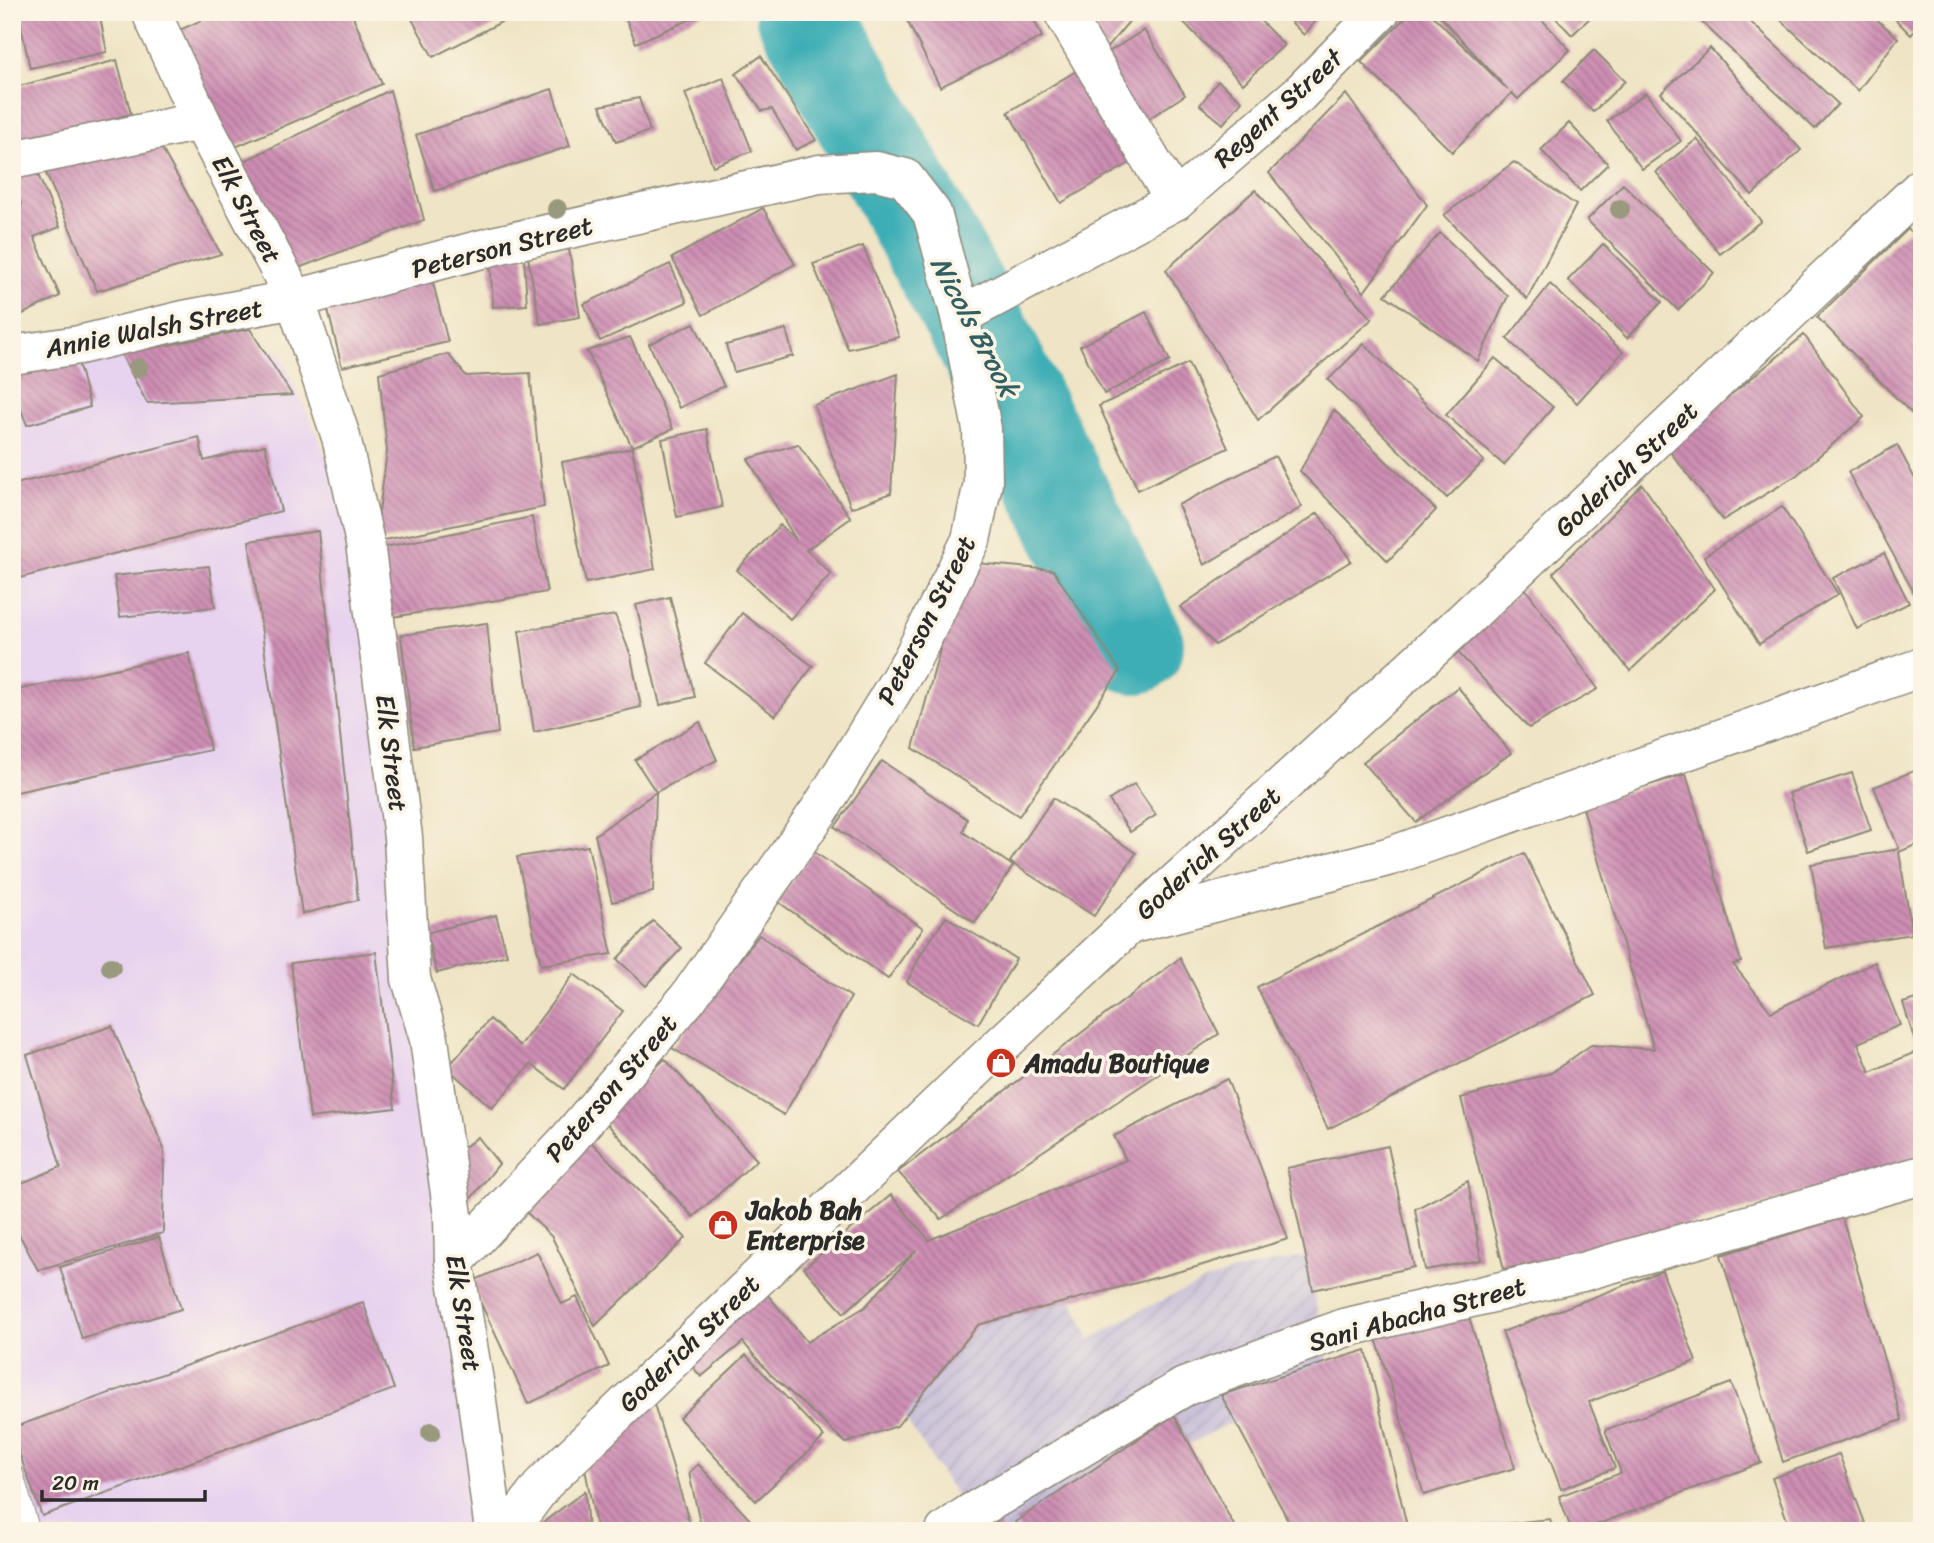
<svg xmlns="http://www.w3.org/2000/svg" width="1934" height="1543" font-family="Sriracha,sans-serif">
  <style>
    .built { fill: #e7d2ef }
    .industrial { fill: url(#industrial-furrows) }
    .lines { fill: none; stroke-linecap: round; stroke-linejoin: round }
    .river { stroke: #3caeb5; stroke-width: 98 }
    .building { fill: url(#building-back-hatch) }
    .lane-casing { stroke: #8d8878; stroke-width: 25 }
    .street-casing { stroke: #8d8878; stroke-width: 41 }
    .secondary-casing { stroke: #8d8878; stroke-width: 41 }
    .primary-casing { stroke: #8d8878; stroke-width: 41 }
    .lane { stroke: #fff; stroke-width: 23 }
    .street { stroke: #fff; stroke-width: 38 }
    .secondary { stroke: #fff; stroke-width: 38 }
    .primary { stroke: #fff; stroke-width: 38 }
    .tree { fill: #99997d }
    .labels { text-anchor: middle; stroke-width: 7; stroke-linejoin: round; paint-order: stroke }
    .street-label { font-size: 26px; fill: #2b2b2b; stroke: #fcf5e5 }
    .poi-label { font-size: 26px; font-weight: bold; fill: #2b2b2b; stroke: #fcf5e5; text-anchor: start }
    .water-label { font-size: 28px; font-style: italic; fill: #325f62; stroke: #fcf5e5 }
  </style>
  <defs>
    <pattern id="industrial-furrows" width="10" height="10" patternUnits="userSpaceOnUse" patternTransform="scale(1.75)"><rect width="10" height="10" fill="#c8bfd8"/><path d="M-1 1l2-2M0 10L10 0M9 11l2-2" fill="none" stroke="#aca4ba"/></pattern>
    <pattern id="building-back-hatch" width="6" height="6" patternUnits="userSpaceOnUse" patternTransform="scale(1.75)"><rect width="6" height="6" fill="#ce8eb3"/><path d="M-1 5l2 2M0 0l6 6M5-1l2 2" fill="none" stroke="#a77492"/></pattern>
  </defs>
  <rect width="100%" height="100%" fill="#fcf5e5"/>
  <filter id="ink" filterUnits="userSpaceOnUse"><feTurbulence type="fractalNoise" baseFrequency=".0143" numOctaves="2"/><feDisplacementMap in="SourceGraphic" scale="14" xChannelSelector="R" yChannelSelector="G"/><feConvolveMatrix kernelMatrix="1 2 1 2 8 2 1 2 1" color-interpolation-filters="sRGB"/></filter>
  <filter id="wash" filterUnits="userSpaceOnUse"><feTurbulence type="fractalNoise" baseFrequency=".00686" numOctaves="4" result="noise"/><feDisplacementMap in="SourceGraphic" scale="28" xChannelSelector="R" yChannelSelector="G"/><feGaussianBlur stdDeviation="1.57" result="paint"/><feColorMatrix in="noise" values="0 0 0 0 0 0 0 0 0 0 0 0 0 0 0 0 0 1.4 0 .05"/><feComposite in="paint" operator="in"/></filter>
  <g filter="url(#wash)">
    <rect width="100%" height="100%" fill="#efe4c5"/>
    <polygon class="built" points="184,320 226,344 280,352 365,543 494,1531 12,1531 12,361"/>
    <polygon class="industrial" points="1035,1217 1090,1340 1143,1309 1204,1281 1235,1271 1306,1256 1334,1391 1221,1427 1028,1531 979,1531 850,1333"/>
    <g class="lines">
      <polyline class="river" points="804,12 982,336 1135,645"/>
    </g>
    <g id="blocks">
      <g class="building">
        <polygon points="18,12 99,12 107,52 30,68"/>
        <polygon points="220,12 351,12 382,84 226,151 175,32"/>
        <polygon points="408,12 514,12 515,15 433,57"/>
        <polygon points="623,12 707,12 636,43"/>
        <polygon points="903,12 1031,12 1042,37 940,87"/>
        <polygon points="1080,12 1137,12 1105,50"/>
        <polygon points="1174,12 1252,12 1284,45 1243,84"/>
        <polygon points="1281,12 1323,12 1304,35"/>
        <polygon points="1411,12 1429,12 1508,90 1436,12 1535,12 1570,50 1518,99 1512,93 1452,152 1361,62"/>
        <polygon points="1550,12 1596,12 1572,35"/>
        <polygon points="1691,12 1740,12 1838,104 1815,129"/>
        <polygon points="1772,12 1868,12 1898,38 1858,91"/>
        <polygon points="1888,12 1922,12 1922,23 1911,35"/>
        <polygon points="1144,30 1185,95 1139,125 1096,60"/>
        <polygon points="1710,48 1801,150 1752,195 1661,93"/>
        <polygon points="1594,50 1625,81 1593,112 1563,81"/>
        <polygon points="761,56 816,140 796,150 772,109 762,111 736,74"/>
        <polygon points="117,60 131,114 12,146 12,88"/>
        <polygon points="1083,67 1137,159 1061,203 1008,112"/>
        <polygon points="723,78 752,151 713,166 685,93"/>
        <polygon points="1218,81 1242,101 1223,124 1200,105"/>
        <polygon points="552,89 570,146 435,191 416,135"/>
        <polygon points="390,90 424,220 288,272 236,165"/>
        <polygon points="1646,93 1681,141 1642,169 1607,121"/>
        <polygon points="1346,94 1427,205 1364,292 1269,173"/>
        <polygon points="639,98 650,131 616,142 600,106"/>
        <polygon points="1569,123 1608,164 1580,191 1541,150"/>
        <polygon points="153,133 221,254 97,291 41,162"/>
        <polygon points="1697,139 1761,221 1720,254 1656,172"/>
        <polygon points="1514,162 1576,205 1527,299 1444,215"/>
        <polygon points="36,170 60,227 34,237 60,296 21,315 12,295 12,187 22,206 12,180"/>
        <polygon points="1623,184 1714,273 1678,310 1587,220"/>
        <polygon points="1255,190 1372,319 1258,420 1166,270"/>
        <polygon points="763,208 795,264 703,315 672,258"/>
        <polygon points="1908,229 1922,243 1922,402 1911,413 1817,317"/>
        <polygon points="1440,233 1508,296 1478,361 1385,295"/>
        <polygon points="1603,244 1662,302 1627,338 1568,280"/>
        <polygon points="863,246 899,337 848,349 813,264"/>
        <polygon points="569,249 580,317 540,324 528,257"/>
        <polygon points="524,256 527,305 493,307 490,259"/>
        <polygon points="670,264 687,302 600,341 584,304"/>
        <polygon points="431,275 448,342 342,367 326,302"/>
        <polygon points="1550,284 1623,352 1577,403 1507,339"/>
        <polygon points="1146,312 1170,361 1104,394 1080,346"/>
        <polygon points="694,323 724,386 679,408 649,344"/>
        <polygon points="250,329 292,395 147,403 121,354"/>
        <polygon points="786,329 793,356 734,372 726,345"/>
        <polygon points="1804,335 1864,417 1797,475 1723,520 1661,440 1737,390"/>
        <polygon points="630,337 673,429 632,447 587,351"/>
        <polygon points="1364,344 1484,461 1447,498 1328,380"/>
        <polygon points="74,347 90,407 27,425 12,386 12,362"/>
        <polygon points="448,354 466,376 530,373 544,507 375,542 387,451 379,373"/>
        <polygon points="1495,358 1553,407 1504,465 1446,415"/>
        <polygon points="1188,363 1228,448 1138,490 1099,406"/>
        <polygon points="898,374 891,493 851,508 814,405"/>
        <polygon points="1334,410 1436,510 1388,561 1300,471"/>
        <polygon points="707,429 722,507 677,517 662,439"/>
        <polygon points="199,437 204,461 265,445 281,511 12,580 12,485"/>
        <polygon points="798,444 851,518 806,550 831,574 790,619 737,570 780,525 796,540 748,459"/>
        <polygon points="1897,445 1922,492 1922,598 1918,600 1848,472"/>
        <polygon points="632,448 655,569 586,583 562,462"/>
        <polygon points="1275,456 1302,507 1204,565 1178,505"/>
        <polygon points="1642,484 1715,589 1630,671 1553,573"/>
        <polygon points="1782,507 1838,594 1759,644 1704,556"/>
        <polygon points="1318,513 1351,561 1215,645 1180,607"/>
        <polygon points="532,517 547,592 392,617 375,549"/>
        <polygon points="318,531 358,900 302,914 249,541"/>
        <polygon points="1884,553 1909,603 1857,629 1833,578"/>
        <polygon points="964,562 1053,570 1120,671 1019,816 913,748"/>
        <polygon points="209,566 215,607 120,617 114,576"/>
        <polygon points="1525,588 1598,689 1529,728 1451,645"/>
        <polygon points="670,597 695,697 660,705 636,605"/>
        <polygon points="742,613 813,666 775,716 705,663"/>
        <polygon points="615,615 631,656 641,707 534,732 519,631"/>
        <polygon points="487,623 498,733 414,747 401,635"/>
        <polygon points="189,653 210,750 12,793 12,691"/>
        <polygon points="1458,687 1511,753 1416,822 1363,762"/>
        <polygon points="700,722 717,760 656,792 653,892 612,902 595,835 656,792 635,760"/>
        <polygon points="882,761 967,819 963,832 1013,866 975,923 835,827"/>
        <polygon points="1916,770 1922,785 1922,842 1899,852 1912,934 1826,948 1811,864 1899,849 1874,787"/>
        <polygon points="1852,773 1871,830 1808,851 1789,793"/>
        <polygon points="1686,774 1741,962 1733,964 1771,1012 1875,962 1900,1025 1858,1043 1870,1072 1918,1051 1903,1003 1922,997 1922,1160 1604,1249 1504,1269 1461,1098 1551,1073 1591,1045 1654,1049 1582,805"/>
        <polygon points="1134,784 1156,815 1130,832 1109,800"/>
        <polygon points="1053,798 1136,853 1094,916 1010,862"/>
        <polygon points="588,846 612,954 541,965 517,857"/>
        <polygon points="813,851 923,928 888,979 777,901"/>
        <polygon points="1524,853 1595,995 1328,1129 1257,987"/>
        <polygon points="496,915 507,955 437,973 426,933"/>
        <polygon points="946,917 1016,959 978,1024 907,982 921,954"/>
        <polygon points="653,921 682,948 646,986 617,959"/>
        <polygon points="759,935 851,997 784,1115 672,1048"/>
        <polygon points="376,952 395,1108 310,1118 291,963"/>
        <polygon points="1180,958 1219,1034 941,1219 898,1172"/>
        <polygon points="574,974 623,1011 564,1089 531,1064 492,1108 447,1068 490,1019 520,1046"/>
        <polygon points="112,1026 164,1149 163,1233 38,1270 12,1221 12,1187 61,1167 27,1055"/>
        <polygon points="665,1059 757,1160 693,1217 601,1117"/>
        <polygon points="1227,1079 1288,1239 1196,1267 978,1325 897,1426 846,1443 769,1373 743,1342 701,1377 683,1355 762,1288 807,1342 865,1307 916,1251 844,1313 804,1268 891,1195 929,1240 1126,1160 1114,1136"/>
        <polygon points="478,1137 499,1164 460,1212 450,1158"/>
        <polygon points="586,1137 686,1238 595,1326 552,1237 518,1204"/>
        <polygon points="1388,1146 1414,1267 1313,1290 1287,1168"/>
        <polygon points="1468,1181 1481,1260 1425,1270 1415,1209"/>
        <polygon points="1842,1218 1902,1420 1783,1462 1721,1255"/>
        <polygon points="159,1237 181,1309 82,1339 60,1267"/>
        <polygon points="537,1252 562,1304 577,1297 609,1366 528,1404 471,1282"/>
        <polygon points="1662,1271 1696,1361 1589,1402 1615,1468 1561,1489 1502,1332"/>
        <polygon points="363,1302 394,1389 42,1516 12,1433 12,1428"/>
        <polygon points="1466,1307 1515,1468 1424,1495 1375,1335"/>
        <polygon points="1366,1350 1407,1526 1397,1531 1294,1531 1221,1395"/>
        <polygon points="746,1355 824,1437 756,1501 679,1418"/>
        <polygon points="1731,1383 1761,1463 1580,1531 1572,1531 1559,1496 1621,1473 1605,1430"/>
        <polygon points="651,1394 692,1531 597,1531 582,1453"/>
        <polygon points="1174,1415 1237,1531 1020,1531 1015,1522"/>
        <polygon points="1839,1454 1868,1531 1791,1531 1772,1478"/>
        <polygon points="698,1464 753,1523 737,1531 702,1531 689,1473"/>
        <polygon points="585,1491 588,1531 538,1531 541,1524"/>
        <polygon points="992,1513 1003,1531 961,1531"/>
        <polygon points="1550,1519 1554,1531 1453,1531 1453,1529"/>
      </g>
    </g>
  </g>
  <g filter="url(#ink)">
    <use href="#blocks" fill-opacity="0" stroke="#8d8878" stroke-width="2"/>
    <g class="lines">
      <g class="lane-casing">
        <polyline id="lane" points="12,1476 28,1531"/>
      </g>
      <g class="street-casing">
        <g id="street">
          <polyline points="151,12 201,121 295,299 341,437 365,543 403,837 411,979 429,1039 453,1216 454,1262 476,1393 494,1531"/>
          <polyline points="1063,12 1175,201"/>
          <polyline points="12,160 201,121"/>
          <polyline points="960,316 1175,201 1299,94 1380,12"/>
          <polyline points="12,355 79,345 184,320 295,299 497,245 819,174 876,171 905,178 932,213 960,316 982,429 983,483 971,540 912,659 821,808 688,998 569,1139 454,1262"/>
          <polyline points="1129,925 1391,856 1922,667"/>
        </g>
      </g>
      <g class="secondary-casing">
        <polyline id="secondary" points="508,1531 544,1483 966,1078 1129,925 1462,622 1922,187"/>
      </g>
      <g class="primary-casing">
        <polyline id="primary" points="945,1531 969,1514 1184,1387 1344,1328 1582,1272 1922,1175"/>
      </g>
      <use href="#lane" class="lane"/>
      <use href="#street" class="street"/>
      <use href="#secondary" class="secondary"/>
      <use href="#primary" class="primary"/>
    </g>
    <g class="tree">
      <circle cx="557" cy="209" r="10"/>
      <circle cx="1620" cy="209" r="10"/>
      <circle cx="138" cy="368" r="10"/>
      <circle cx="111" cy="967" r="10"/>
      <circle cx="431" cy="1432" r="10"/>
    </g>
  </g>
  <defs>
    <g id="shop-disc" transform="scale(1.575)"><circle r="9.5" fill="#c8321e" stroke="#fcf5e5"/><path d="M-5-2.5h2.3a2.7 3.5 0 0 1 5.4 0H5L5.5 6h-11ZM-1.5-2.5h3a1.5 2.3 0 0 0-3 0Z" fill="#fff"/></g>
  </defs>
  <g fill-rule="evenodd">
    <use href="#shop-disc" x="1001" y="1063"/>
    <use href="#shop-disc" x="723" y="1225"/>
  </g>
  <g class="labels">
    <g class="street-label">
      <text transform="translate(1278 108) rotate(-42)" y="9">Regent Street</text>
      <text transform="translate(247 209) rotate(62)" y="9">Elk Street</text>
      <text transform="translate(502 247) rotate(-14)" y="9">Peterson Street</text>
      <text transform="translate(154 328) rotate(-11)" y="9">Annie Walsh Street</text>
      <text transform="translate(1626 469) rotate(-43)" y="9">Goderich Street</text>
      <text transform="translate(926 620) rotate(-63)" y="9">Peterson Street</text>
      <text transform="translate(392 753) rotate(83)" y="9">Elk Street</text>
      <text transform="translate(1208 853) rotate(-42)" y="9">Goderich Street</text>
      <text transform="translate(611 1088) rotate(-49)" y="9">Peterson Street</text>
      <text transform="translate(464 1313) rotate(81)" y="9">Elk Street</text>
      <text transform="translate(1417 1314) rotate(-15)" y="9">Sani Abacha Street</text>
      <text transform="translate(689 1343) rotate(-44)" y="9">Goderich Street</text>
    </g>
    <g class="poi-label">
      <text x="1024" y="1072">Amadu Boutique</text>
      <text x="746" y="1219">Jakob Bah<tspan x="746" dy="30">Enterprise</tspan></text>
    </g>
    <g class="water-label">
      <text transform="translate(975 326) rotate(62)" y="10">Nicols Brook</text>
    </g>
  </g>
  <rect width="1934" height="1543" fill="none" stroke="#fcf5e5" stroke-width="42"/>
  <path d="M42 1490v10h163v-10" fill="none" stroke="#2b2b2b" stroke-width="3.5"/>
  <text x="52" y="1490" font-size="21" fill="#2b2b2b" stroke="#fcf5e5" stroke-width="5" paint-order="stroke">20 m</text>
</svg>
